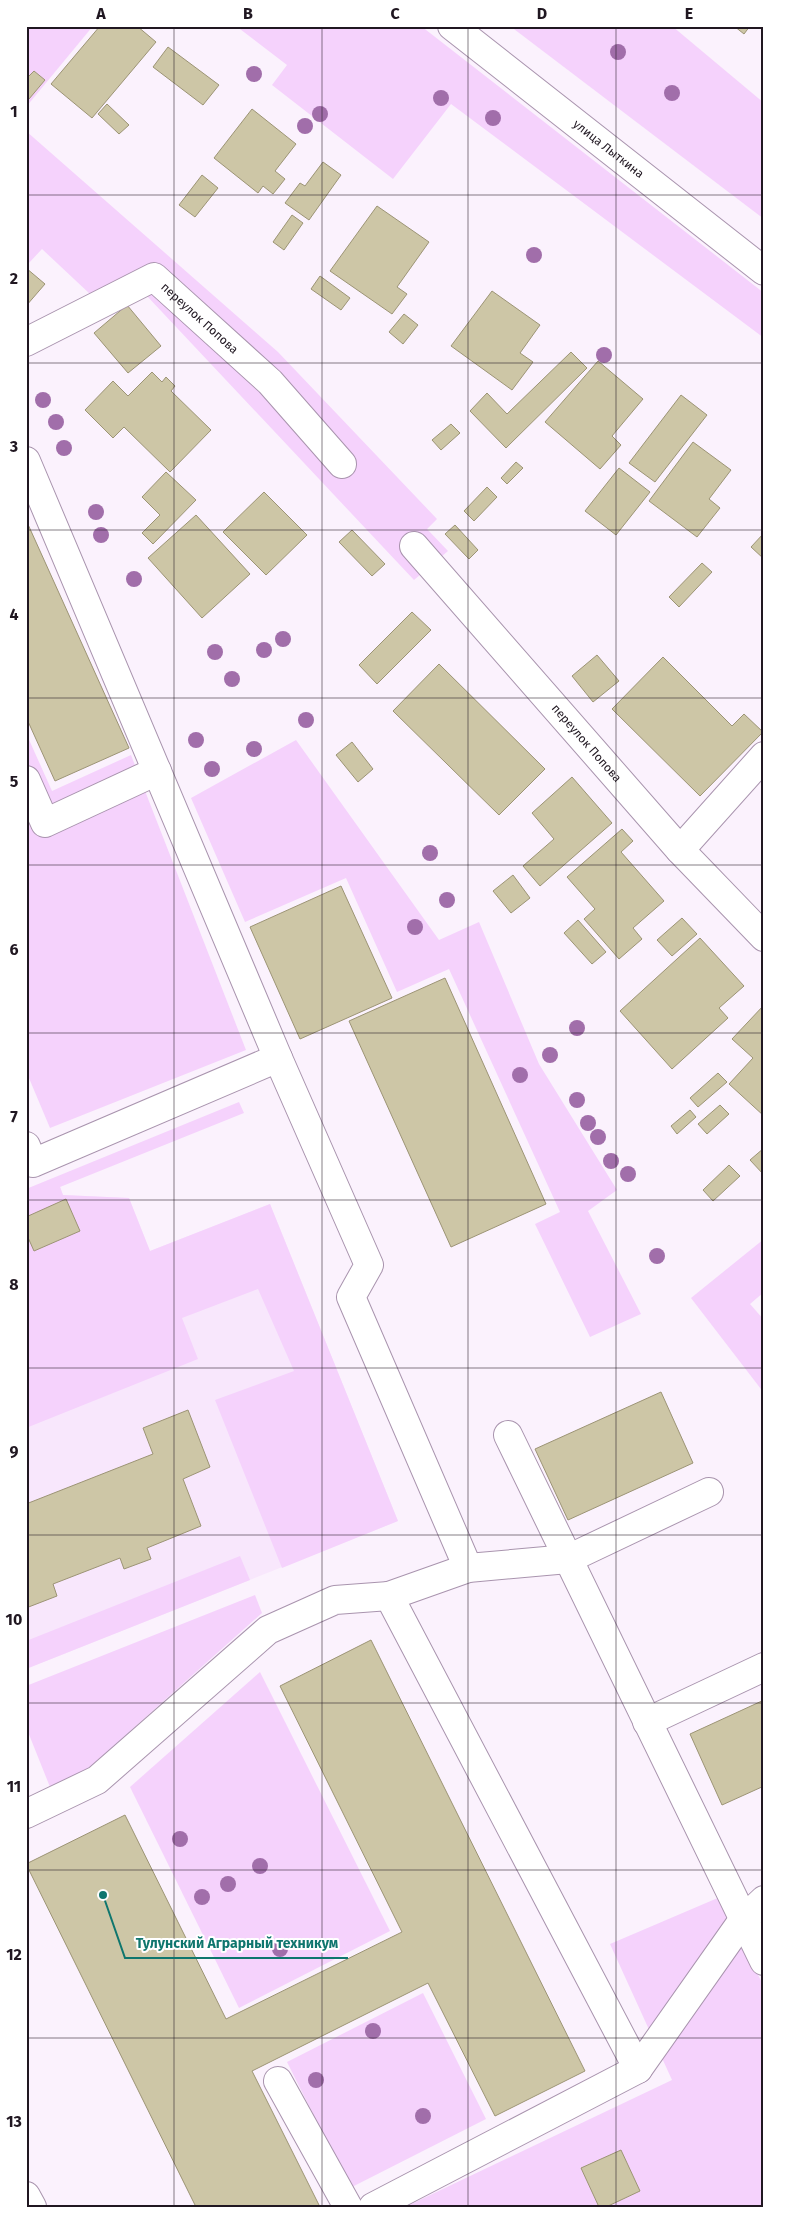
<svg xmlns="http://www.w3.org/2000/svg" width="790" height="2233" font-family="'Fira Sans',sans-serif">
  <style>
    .built { fill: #f8e7fc }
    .green { fill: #f5d2fc }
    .building { fill: #cdc6a6; stroke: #9c9475 }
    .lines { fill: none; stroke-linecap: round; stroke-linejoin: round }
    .minor-casing { stroke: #a994ae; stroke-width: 30 }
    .minor { stroke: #fff; stroke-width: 28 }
    .tree { fill: #a16eaa }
    .grid { fill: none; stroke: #201721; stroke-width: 1; stroke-opacity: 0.55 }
    .labels { text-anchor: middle; stroke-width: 4; stroke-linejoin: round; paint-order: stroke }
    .street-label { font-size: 12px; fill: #201721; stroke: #fff }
    .leader { fill: none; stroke: #0f766e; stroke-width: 2 }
    .callout-dot { fill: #0f766e; stroke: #fff; stroke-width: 2 }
    .callout-label { font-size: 14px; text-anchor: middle; font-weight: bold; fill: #0f766e; stroke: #fff; stroke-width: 4; stroke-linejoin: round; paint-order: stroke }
    .neatline { fill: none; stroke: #201721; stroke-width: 2 }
    .grid-label { font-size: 16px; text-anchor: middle; font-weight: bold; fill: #201721 }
  </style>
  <rect width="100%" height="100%" fill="#fbf2fd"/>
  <polygon class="built" points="60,1186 63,1195 129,1198 150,1251 270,1204 398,1521 26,1669 26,1200"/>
  <g class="green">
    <polygon points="26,26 93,26 26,107"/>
    <polygon points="236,26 421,26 764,293 764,338 451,104 393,179 272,85 287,65"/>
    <polygon points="510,26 672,26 764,103 764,219"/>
    <polygon points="26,131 278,352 437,519 427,529 448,551 414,580 131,279 90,294 42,249 28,264 26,262"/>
    <polygon points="26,733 52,791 131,755 246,1050 50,1128 26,1071"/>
    <polygon points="296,740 439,940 479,922 539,1064 617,1190 588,1211 641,1314 590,1337 535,1224 560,1212 449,969 397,992 346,878 245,922 191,798"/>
    <polygon points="239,1102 244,1113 60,1187 63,1195 129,1198 150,1251 270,1204 398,1521 282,1568 215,1400 294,1371 258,1289 182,1318 198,1359 26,1428 26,1189"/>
    <polygon points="764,1239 764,1292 750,1304 764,1320 764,1393 691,1298"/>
    <polygon points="240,1556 250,1580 26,1669 26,1641"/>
    <polygon points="255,1595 262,1613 80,1776 50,1787 26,1727 26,1686"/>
    <polygon points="260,1672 390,1931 239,2008 130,1787"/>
    <polygon points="720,1897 764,1987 764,2207 606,2207 640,2191 621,2150 582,2168 599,2207 405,2207 672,2080 610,1944"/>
    <polygon points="423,1993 486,2119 350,2188 287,2062"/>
  </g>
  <g class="building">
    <polygon points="100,26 137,26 156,42 92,118 51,84"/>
    <polygon points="734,26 750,26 744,34"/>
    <polygon points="168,47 219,85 203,105 153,67"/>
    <polygon points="34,71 45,80 29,99 26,97 26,79"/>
    <polygon points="107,104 129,125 119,134 98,114"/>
    <polygon points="252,109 296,144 275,171 285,179 273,194 263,186 258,193 214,158"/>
    <polygon points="323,162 341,175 309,220 285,203 300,183 305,186"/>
    <polygon points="202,175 218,188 195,217 179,205"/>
    <polygon points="377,206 429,242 397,287 407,294 392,314 330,271"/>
    <polygon points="292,215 303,223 284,250 273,242"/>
    <polygon points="26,268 45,284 26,306"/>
    <polygon points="320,276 350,298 341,310 311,289"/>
    <polygon points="492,291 540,325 520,353 533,362 512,390 451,346"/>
    <polygon points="127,305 161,346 128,373 94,333"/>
    <polygon points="404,314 418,325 403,344 389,332"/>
    <polygon points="571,352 587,368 506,448 470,411 487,393 507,414"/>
    <polygon points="598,361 643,399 612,436 621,445 600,469 545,422"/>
    <polygon points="152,372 162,382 166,377 175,386 171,391 211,430 170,472 124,427 113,438 85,410 113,381 128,396"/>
    <polygon points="681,395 707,415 655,482 629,463"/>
    <polygon points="451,424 460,433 441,450 432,440"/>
    <polygon points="693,442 731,470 709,499 720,508 697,537 649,501"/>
    <polygon points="516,462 523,468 507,484 501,478"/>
    <polygon points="619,468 650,492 616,535 585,511"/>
    <polygon points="166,472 196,500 153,544 142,533 160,515 142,497"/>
    <polygon points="487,487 497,497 474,521 464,511"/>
    <polygon points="264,492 307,535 266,575 223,532"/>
    <polygon points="196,515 250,574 202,618 148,558"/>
    <polygon points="26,520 129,748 55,781 26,717"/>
    <polygon points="455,525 478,550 469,559 445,534"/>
    <polygon points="352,530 385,564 372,576 339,542"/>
    <polygon points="764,533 764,559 751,547"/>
    <polygon points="702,563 712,572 679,607 669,597"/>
    <polygon points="412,612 431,630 377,684 359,665"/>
    <polygon points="597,655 619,681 593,702 572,676"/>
    <polygon points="663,657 732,726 744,714 763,732 700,796 612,709"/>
    <polygon points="439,664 545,769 499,815 393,711"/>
    <polygon points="352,742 373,769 358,782 336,755"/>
    <polygon points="572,777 612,823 540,886 523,866 554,839 532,813"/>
    <polygon points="622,829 633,841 621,852 664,901 633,928 642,939 619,959 584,919 595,909 567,877"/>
    <polygon points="513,875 530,898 511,913 493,891"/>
    <polygon points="341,886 392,998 300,1039 250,927"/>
    <polygon points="682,918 697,934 672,956 657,940"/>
    <polygon points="578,920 606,952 592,964 564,933"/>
    <polygon points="700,938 744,986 719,1008 728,1018 672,1069 620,1011"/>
    <polygon points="445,978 546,1204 451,1247 349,1021"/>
    <polygon points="764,1005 764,1116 729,1084 753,1058 732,1039"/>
    <polygon points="718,1073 727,1082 698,1107 690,1098"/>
    <polygon points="720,1105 729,1114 707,1134 698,1124"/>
    <polygon points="690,1110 696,1117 677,1134 671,1126"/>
    <polygon points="764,1148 764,1175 750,1160"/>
    <polygon points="729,1165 740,1176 713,1201 703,1190"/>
    <polygon points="66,1199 80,1231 34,1251 26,1233 26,1217"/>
    <polygon points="661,1392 693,1463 568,1520 535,1449"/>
    <polygon points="188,1410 210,1467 183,1479 201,1526 147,1548 151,1559 124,1569 120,1558 53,1584 57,1596 26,1608 26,1504 153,1454 143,1428"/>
    <polygon points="371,1640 585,2071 495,2116 428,1983 252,2071 320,2207 196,2207 26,1864 125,1815 226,2019 402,1932 280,1686"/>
    <polygon points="764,1700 764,1786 722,1805 690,1734"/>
    <polygon points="621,2150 640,2191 606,2207 599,2207 581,2168"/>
  </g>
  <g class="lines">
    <g class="minor-casing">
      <g id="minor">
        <path id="s1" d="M 452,26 L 764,271"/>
        <path id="s2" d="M 26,342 L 154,277 L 270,382 L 342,464"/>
        <polyline points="26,461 278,1058 369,1265 351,1297 468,1568"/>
        <path id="s3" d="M 414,546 L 680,850 L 764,937"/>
        <polyline points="26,780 45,823 157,771"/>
        <polyline points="680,850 764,756"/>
        <polyline points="26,1146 33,1163 278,1058"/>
        <polyline points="508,1435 764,1961"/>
        <polyline points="647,1722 764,1667"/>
        <polyline points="26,1814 97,1780 268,1630 335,1600 389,1596"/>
        <polyline points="638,2069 389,1596 468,1568 568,1559 709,1492"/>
        <polyline points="278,2081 348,2207"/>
        <polyline points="26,2196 32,2207"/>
        <polyline points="373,2207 638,2069 743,1920 764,1900"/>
      </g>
    </g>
    <use href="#minor" class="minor"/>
  </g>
  <g class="tree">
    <circle cx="618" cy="52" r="8"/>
    <circle cx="254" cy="74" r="8"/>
    <circle cx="672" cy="93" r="8"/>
    <circle cx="441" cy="98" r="8"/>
    <circle cx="320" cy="114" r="8"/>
    <circle cx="493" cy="118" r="8"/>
    <circle cx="305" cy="126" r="8"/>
    <circle cx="534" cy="255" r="8"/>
    <circle cx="604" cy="355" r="8"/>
    <circle cx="43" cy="400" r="8"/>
    <circle cx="56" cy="422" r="8"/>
    <circle cx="64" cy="448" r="8"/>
    <circle cx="96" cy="512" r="8"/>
    <circle cx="101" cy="535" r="8"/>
    <circle cx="134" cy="579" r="8"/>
    <circle cx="283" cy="639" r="8"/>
    <circle cx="264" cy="650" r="8"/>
    <circle cx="215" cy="652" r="8"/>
    <circle cx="232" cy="679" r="8"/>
    <circle cx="306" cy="720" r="8"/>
    <circle cx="196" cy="740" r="8"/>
    <circle cx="254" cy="749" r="8"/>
    <circle cx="212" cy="769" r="8"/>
    <circle cx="430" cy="853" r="8"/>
    <circle cx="447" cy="900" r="8"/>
    <circle cx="415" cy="927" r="8"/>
    <circle cx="577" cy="1028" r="8"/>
    <circle cx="550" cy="1055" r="8"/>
    <circle cx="520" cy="1075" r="8"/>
    <circle cx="577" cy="1100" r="8"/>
    <circle cx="588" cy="1123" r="8"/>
    <circle cx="598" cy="1137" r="8"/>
    <circle cx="611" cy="1161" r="8"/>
    <circle cx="628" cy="1174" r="8"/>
    <circle cx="657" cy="1256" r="8"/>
    <circle cx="180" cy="1839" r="8"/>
    <circle cx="260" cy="1866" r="8"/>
    <circle cx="228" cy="1884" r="8"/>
    <circle cx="202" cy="1897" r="8"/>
    <circle cx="280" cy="1949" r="8"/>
    <circle cx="373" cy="2031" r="8"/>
    <circle cx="316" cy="2080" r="8"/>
    <circle cx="423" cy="2116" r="8"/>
  </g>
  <path class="grid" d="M 174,26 L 174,2207M 322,26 L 322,2207M 468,26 L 468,2207M 616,26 L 616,2207M 26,195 L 764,195M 26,363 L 764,363M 26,530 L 764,530M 26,698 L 764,698M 26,865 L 764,865M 26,1033 L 764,1033M 26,1200 L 764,1200M 26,1368 L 764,1368M 26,1535 L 764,1535M 26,1703 L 764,1703M 26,1870 L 764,1870M 26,2038 L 764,2038"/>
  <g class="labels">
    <g class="street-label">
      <text dy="4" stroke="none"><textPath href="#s1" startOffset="199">улица Лыткина</textPath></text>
      <text dy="4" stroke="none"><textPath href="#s2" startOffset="205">переулок Попова</textPath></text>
      <text dy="4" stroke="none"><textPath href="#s3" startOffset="262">переулок Попова</textPath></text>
    </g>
  </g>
  <path class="leader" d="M103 1895L125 1958H348"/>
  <circle class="callout-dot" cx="103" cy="1895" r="5"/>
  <g class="callout-label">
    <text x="237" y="1948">Тулунский Аграрный техникум</text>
  </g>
  <rect width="790" height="2233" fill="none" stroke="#ffffff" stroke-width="55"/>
  <rect x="28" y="28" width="734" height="2178" class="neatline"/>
  <g class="grid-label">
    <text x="101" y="19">A</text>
    <text x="248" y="19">B</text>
    <text x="395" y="19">C</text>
    <text x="542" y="19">D</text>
    <text x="689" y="19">E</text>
    <text x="14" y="117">1</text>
    <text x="14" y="284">2</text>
    <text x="14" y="452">3</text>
    <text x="14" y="620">4</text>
    <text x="14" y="787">5</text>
    <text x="14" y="955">6</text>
    <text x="14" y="1122">7</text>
    <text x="14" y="1290">8</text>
    <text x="14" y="1457">9</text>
    <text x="14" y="1625">10</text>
    <text x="14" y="1792">11</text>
    <text x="14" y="1960">12</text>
    <text x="14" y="2127">13</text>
  </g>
</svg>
